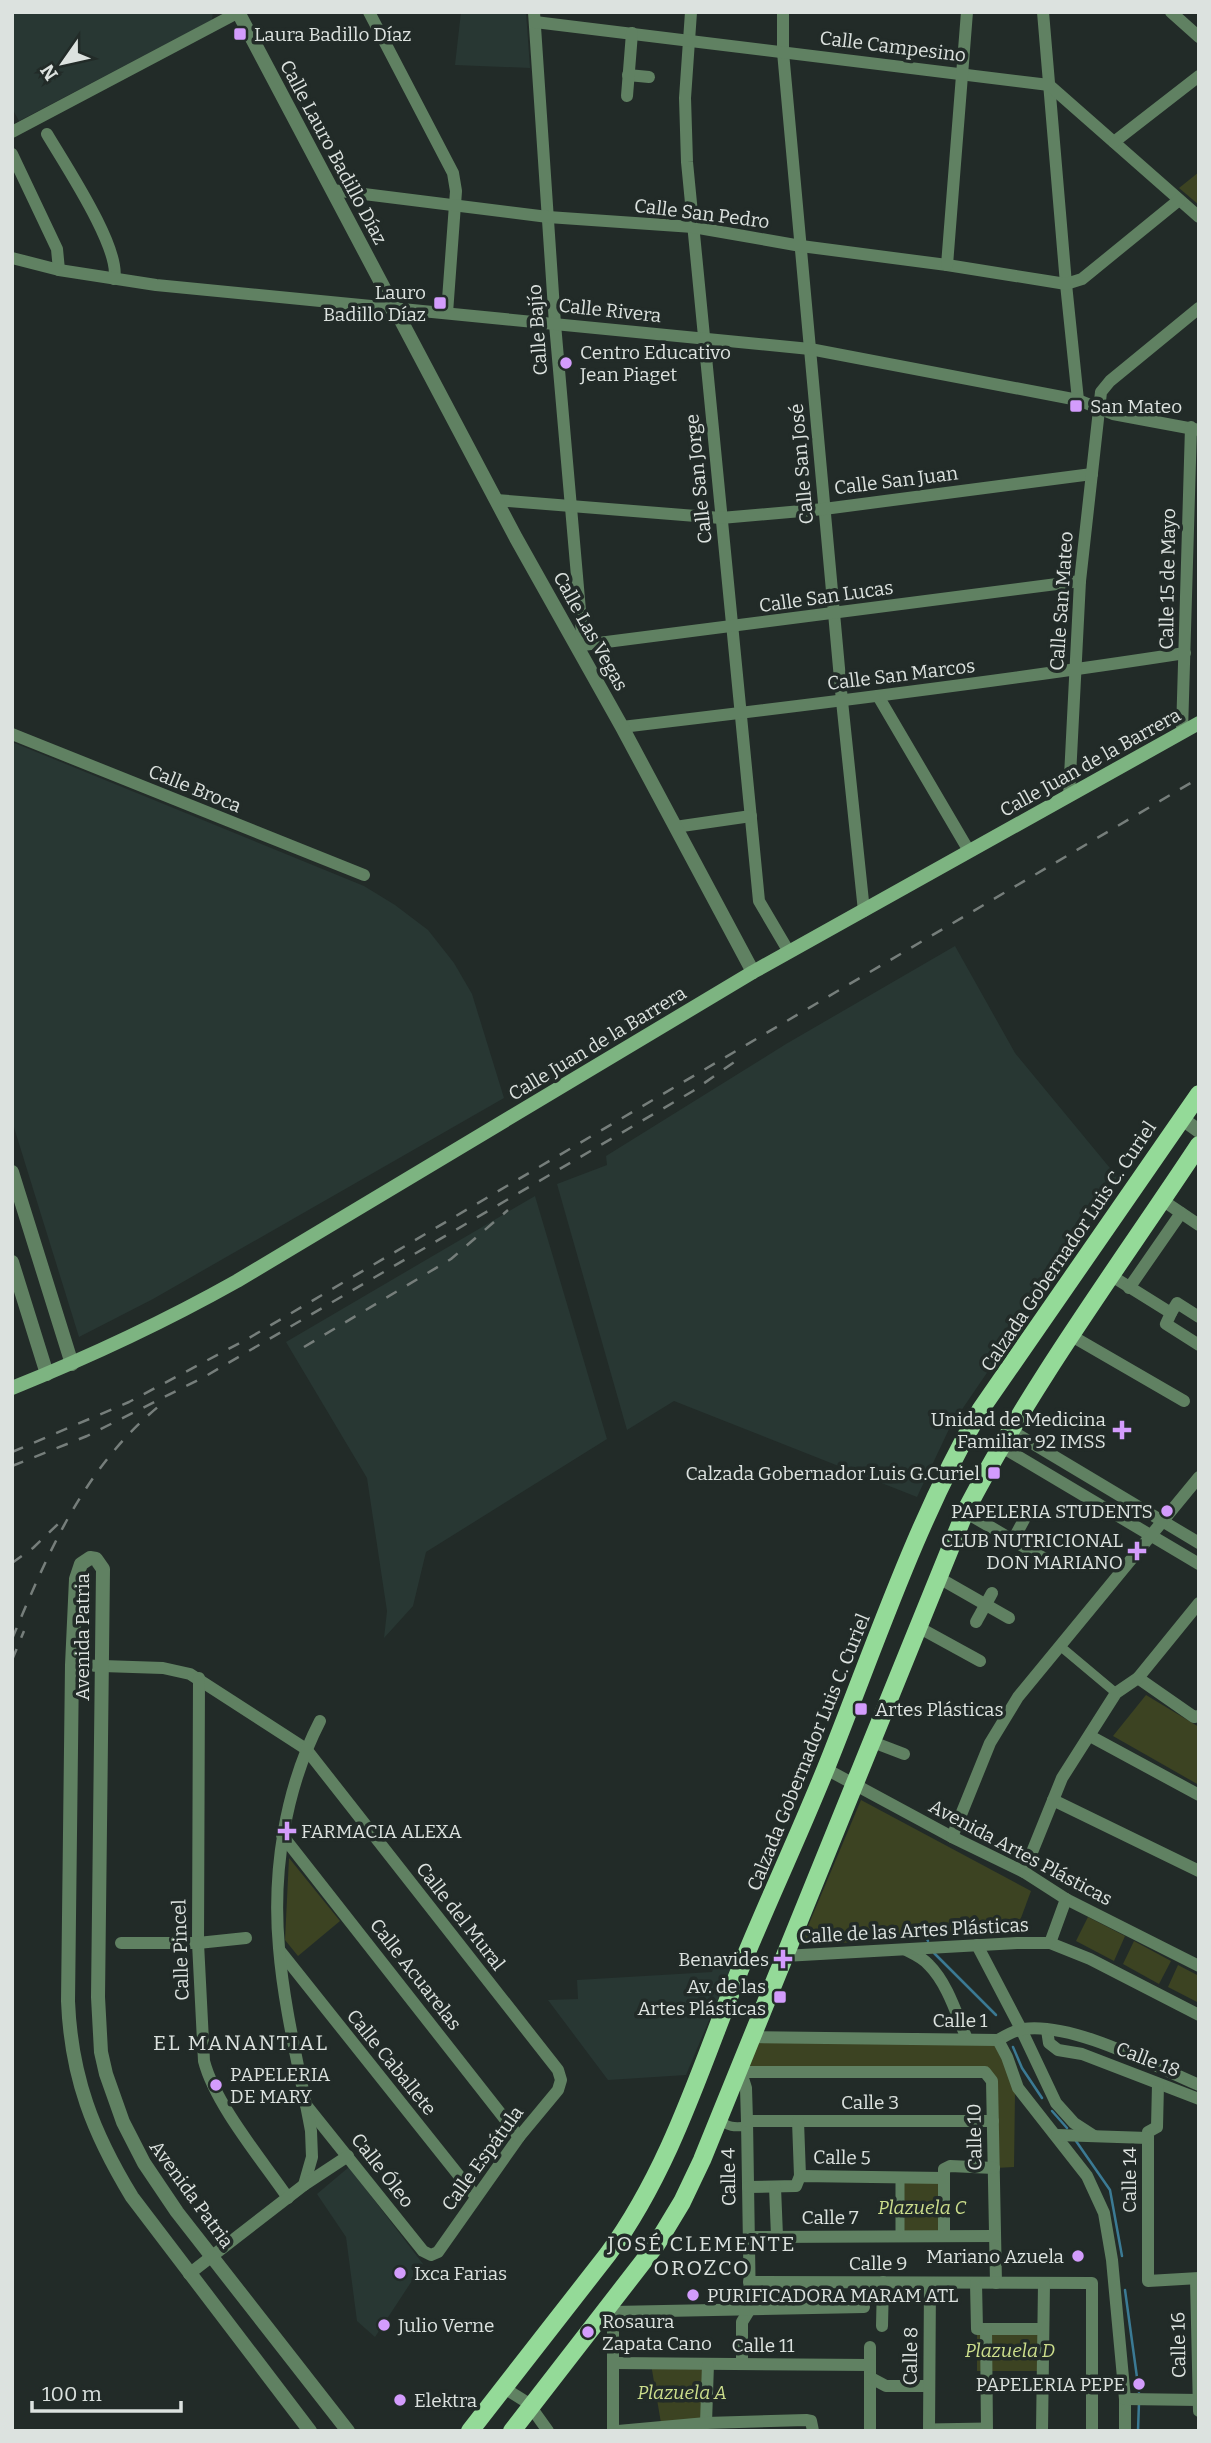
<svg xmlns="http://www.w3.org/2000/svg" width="1211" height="2443" font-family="Bitter,serif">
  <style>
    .built { fill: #283733 }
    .green { fill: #3c4322 }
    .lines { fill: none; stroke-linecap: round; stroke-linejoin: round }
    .stream { stroke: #3b7a94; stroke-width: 2.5 }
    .pedestrian { stroke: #608162; stroke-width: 9 }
    .minor { stroke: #608162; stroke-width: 12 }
    .tertiary { stroke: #608162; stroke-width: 14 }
    .secondary { stroke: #7db481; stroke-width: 14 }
    .primary { stroke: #94da98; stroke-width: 18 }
    .rail { stroke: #767e7b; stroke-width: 2.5; stroke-dasharray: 12 12; stroke-linecap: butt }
    .poi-dot { fill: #d39cfc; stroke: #222b28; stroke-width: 2.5 }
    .labels { text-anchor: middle; stroke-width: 7; stroke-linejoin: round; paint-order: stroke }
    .poi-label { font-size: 19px; fill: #dce2df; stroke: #222b28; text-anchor: start }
    .street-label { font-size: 19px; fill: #dce2df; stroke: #222b28 }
    .park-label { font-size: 19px; font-style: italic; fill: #ccde8c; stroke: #222b28 }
    .neighbourhood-label { font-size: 21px; letter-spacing: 2px; fill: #dce2df; stroke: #222b28 }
  </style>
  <rect width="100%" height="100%" fill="#222b28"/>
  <g class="built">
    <polygon points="12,12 213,12 212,20 19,121 12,108"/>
    <polygon points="461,12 526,12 530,68 455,65"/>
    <polygon points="12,742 364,886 395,905 428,930 454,963 472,994 504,1098 153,1299 79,1337 12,1121"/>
    <polygon points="955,946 1015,1053 1119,1179 950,1427 917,1497 674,1401 627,1430 557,1184 607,1165 606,1156 786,1044"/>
    <polygon points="535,1196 607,1439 426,1552 413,1606 384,1638 387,1611 367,1478 286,1342"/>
    <polygon points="731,1968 686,2075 608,2080 548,2000 578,1999 577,1980 712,1972 713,1969"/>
    <polygon points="349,2167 423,2264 375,2337 357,2321 346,2237 317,2194"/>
  </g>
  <g class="green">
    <polygon points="1199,172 1199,205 1179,188"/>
    <polygon points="1146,1695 1199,1727 1199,1785 1113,1736"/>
    <polygon points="861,1800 1031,1891 1015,1934 800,1945"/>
    <polygon points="289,1858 340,1921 298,1956 285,1940"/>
    <polygon points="1088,1917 1125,1936 1114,1961 1076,1941"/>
    <polygon points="1134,1941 1171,1961 1159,1984 1123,1964"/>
    <polygon points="1178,1965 1199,1976 1199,2003 1168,1987"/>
    <polygon points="751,2038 997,2041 1015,2093 1014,2167 995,2168 995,2121 984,2070 748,2071"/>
    <rect x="900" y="2178" width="44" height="58"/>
    <rect x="977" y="2329" width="66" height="42"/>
    <polygon points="651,2364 708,2364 710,2420 661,2423"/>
  </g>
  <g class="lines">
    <g class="stream">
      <polyline points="926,1937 928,1941"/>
      <polyline points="934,1953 996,2015"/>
      <polyline points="1013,2047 1022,2068 1042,2098"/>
      <polyline points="1052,2111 1067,2128"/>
      <polyline points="1076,2141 1110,2190 1122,2256"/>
      <polyline points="1125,2290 1139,2392"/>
      <polyline points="1138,2431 1139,2402"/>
    </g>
    <g class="pedestrian">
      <polyline points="1060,1646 1116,1693"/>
      <path d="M 718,2119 C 728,2127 734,2128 747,2126"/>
      <polyline points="900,2178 900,2236"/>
      <polyline points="929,2428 987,2427"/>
    </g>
    <g class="minor">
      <polyline points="369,12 453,173 456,191 447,313"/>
      <polyline points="534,12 555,324 583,645"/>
      <polyline points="691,12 685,98 687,162 759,901 789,952"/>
      <polyline points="783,12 783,52 842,701 864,911"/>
      <polyline points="1043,12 1066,284 1078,400"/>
      <polyline points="1171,12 1199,37"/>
      <polyline points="535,22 1049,85 1199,217"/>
      <polyline points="628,75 649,77"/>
      <polyline points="627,96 632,33"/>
      <polyline points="12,132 239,12"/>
      <path d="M 47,134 C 64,163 122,250 114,279"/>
      <polyline points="1114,142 1199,76"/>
      <polyline points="12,154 57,249 59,270"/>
      <polyline points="332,190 548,217 693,227 801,246 947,265 1066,284 1082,279 1179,200"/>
      <polyline points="12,258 59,270 156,285 810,349 1078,400 1113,414 1199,430"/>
      <polyline points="947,265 967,12"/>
      <polyline points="496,500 721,518 824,509 1092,474"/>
      <polyline points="577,644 583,645 1080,581"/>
      <polyline points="878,696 969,851"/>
      <path d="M 622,727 C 810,705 998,682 1185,653"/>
      <polyline points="1182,732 1191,427"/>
      <polyline points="12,734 364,875"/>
      <polyline points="1069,796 1080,581 1101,392 1110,381 1199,308"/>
      <polyline points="675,827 751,816"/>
      <polyline points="1162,1200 1199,1225"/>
      <polyline points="1110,1275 1171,1313 1166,1324 1199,1345"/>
      <polyline points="1129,1288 1181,1213"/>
      <polyline points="1171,1313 1177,1303 1199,1317"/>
      <polyline points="1070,1335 1184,1401"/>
      <polyline points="1012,1431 1199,1543"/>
      <polyline points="1002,1447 1199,1564"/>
      <polyline points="965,1512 1057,1566"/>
      <polyline points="1013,1540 1026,1516"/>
      <polyline points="939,1578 1009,1618"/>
      <polyline points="976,1622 992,1593"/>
      <polyline points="918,1627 980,1661"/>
      <polyline points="72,1665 163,1668 190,1674 306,1749 558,2070 561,2080 558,2090 519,2137 438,2252 431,2255 423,2251 306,2105"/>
      <path d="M 199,1678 L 198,1943 L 204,2061 C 215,2104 262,2160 288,2198"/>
      <polyline points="1138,1678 1194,1717 1199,1716"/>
      <polyline points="1090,1736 1199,1795"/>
      <polyline points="870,1741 904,1754"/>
      <polyline points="826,1769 952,1837 1024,1872 1066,1899 1199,1966"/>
      <polyline points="1053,1800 1199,1871"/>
      <polyline points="282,1835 519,2137"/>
      <polyline points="952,1837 990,1743 1018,1697 1199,1477"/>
      <polyline points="1024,1872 1062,1778 1116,1693 1138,1678 1199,1603"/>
      <polyline points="121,1943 198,1943 246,1938"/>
      <polyline points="1050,1943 1066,1899"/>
      <polyline points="977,1945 1021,2029 1056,2103 1074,2123 1094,2136"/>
      <path d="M 906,1950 C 914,1954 923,1958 929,1965 C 948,1984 957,2016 967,2039"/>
      <polyline points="280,1951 476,2197"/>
      <polyline points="784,1956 1017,1943 1050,1943 1090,1959 1199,2015"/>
      <polyline points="1047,2030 1049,2043 1058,2050 1082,2054 1199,2099"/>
      <path d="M 751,2037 L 998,2040 C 1005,2036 1015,2030 1023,2029 C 1073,2022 1152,2065 1199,2085"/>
      <polyline points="998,2040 1007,2057 1018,2088 1087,2176 1104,2213 1112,2260 1125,2399 1125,2431"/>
      <polyline points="737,2072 985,2072 992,2081 996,2283"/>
      <polyline points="741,2072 746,2088 747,2121 750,2309 742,2322 742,2364"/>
      <polyline points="1158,2084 1157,2127 1148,2132 1148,2281 1199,2278"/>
      <polyline points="747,2121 993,2121"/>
      <polyline points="798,2121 800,2176"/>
      <polyline points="1057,2135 1148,2138"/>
      <path d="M 304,2185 L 312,2157 L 311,2131 C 300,2071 284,2009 279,1948 C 272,1872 285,1789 320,1721"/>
      <polyline points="748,2187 796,2186 800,2176 944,2178"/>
      <polyline points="775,2187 777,2236"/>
      <polyline points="944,2236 944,2169 950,2166 994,2168"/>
      <polyline points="748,2237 995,2236"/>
      <polyline points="189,2274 304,2185 348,2156"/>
      <polyline points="1196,2279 1199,2411"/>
      <polyline points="749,2282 1092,2283 1092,2431"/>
      <polyline points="976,2283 977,2329 1043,2329"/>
      <polyline points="882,2326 883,2282"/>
      <polyline points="986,2329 987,2431"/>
      <polyline points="870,2347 870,2431"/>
      <polyline points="613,2363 870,2365"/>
      <polyline points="871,2378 886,2386 928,2386"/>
      <polyline points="504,2388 528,2403 548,2431"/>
      <polyline points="1125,2399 1199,2400"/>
      <polyline points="706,2423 708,2364"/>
      <polyline points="613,2431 613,2312 864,2307"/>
      <polyline points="618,2431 706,2423 806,2420 811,2421 813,2431"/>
      <polyline points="929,2431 930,2283"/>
      <polyline points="1042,2431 1044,2283"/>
    </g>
    <g class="tertiary">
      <polyline points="238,12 516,538 622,727 753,972"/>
      <polyline points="1181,1118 1199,1131"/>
      <polyline points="12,1172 72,1364"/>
      <polyline points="12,1262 47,1374"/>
      <path d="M 310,2431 L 132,2197 C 93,2133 71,2077 68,2001 L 72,1665 L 76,1579 L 81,1564 L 90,1558 L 96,1559 L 103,1569 L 98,1997 L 101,2052 L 106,2074 L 123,2122 L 144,2163 L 177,2212 L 348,2431"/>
    </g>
    <path class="secondary" d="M 12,1388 C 89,1357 164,1322 237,1281 L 753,972 L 1199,723"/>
    <g class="primary">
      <path d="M 470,2431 L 608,2254 C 673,2165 703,2059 745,1957 C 773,1889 805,1822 832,1753 C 878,1637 918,1518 981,1409 L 1199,1094"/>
      <path d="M 512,2431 L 656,2245 L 682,2202 L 702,2160 L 965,1512 C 1032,1383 1119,1266 1199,1145"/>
    </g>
    <g class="rail">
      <polyline points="304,1347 451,1259 508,1210"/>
      <polyline points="12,1452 129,1402 249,1338 1199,778"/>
      <polyline points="12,1466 87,1436 206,1376 693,1091 740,1058"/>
      <polyline points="12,1563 33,1548 58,1524"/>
      <path d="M 12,1639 C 49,1551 83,1469 159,1406"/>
      <polyline points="12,1660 24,1631"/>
    </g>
  </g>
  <g class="poi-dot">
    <rect x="233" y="27" width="14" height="14" rx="3.5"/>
    <rect x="433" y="296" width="14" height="14" rx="3.5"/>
    <circle cx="566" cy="363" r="7"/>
    <rect x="1069" y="399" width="14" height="14" rx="3.5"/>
    <path d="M1118.5 1419.5h7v7h7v7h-7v7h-7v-7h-7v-7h7z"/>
    <rect x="987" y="1466" width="14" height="14" rx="3.5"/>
    <circle cx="1167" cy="1511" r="7"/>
    <path d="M1133.5 1540.5h7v7h7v7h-7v7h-7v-7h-7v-7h7z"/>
    <rect x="854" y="1702" width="14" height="14" rx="3.5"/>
    <path d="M283.5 1820.5h7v7h7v7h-7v7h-7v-7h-7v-7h7z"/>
    <path d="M779.5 1948.5h7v7h7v7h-7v7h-7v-7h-7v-7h7z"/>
    <rect x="773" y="1990" width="14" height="14" rx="3.5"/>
    <circle cx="216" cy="2085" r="7"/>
    <circle cx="1078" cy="2256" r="7"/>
    <circle cx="400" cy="2273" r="7"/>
    <circle cx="693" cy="2295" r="7"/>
    <circle cx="384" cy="2325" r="7"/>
    <circle cx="588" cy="2332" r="7"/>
    <circle cx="1139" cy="2384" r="7"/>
    <circle cx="400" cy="2400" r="7"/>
  </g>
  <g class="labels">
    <g class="poi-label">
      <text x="254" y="41">Laura Badillo Díaz</text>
      <text x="426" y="299" text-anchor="end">Lauro<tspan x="426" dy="22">Badillo Díaz</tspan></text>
      <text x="580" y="359">Centro Educativo<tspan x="580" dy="22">Jean Piaget</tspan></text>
      <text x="1090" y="413">San Mateo</text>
      <text x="1106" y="1426" text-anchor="end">Unidad de Medicina<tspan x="1106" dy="22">Familiar 92 IMSS</tspan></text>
      <text x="980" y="1480" text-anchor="end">Calzada Gobernador Luis G.Curiel</text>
      <text x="1153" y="1518" text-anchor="end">PAPELERIA STUDENTS</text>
      <text x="1123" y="1547" text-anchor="end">CLUB NUTRICIONAL<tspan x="1123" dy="22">DON MARIANO</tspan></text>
      <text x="875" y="1716">Artes Plásticas</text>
      <text x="301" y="1838">FARMACIA ALEXA</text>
      <text x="769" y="1966" text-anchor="end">Benavides</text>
      <text x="766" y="1993" text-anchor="end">Av. de las<tspan x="766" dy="22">Artes Plásticas</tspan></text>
      <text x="230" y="2081">PAPELERIA<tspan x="230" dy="22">DE MARY</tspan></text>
      <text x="1064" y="2263" text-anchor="end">Mariano Azuela</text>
      <text x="414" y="2280">Ixca Farias</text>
      <text x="707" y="2302">PURIFICADORA MARAM ATL</text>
      <text x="602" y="2328">Rosaura<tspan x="602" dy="22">Zapata Cano</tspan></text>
      <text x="398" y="2332">Julio Verne</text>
      <text x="1125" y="2391" text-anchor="end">PAPELERIA PEPE</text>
      <text x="414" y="2407">Elektra</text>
    </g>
    <g class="street-label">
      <text transform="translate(893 46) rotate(7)" y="7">Calle Campesino</text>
      <text transform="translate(334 152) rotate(62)" y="7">Calle Lauro Badillo Díaz</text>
      <text transform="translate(702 213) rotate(7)" y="7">Calle San Pedro</text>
      <text transform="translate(610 310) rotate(6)" y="7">Calle Rivera</text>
      <text transform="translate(537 330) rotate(-94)" y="7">Calle Bajío</text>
      <text transform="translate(801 464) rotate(-95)" y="7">Calle San José</text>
      <text transform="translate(698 479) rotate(-96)" y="7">Calle San Jorge</text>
      <text transform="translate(896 480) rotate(-7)" y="7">Calle San Juan</text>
      <text transform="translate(1167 579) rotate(-89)" y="7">Calle 15 de Mayo</text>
      <text transform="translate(826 596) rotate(-8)" y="7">Calle San Lucas</text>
      <text transform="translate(1061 601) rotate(-86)" y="7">Calle San Mateo</text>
      <text transform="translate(591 631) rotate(61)" y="7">Calle Las Vegas</text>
      <text transform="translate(901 674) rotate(-7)" y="7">Calle San Marcos</text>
      <text transform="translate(1090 762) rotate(-29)" y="7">Calle Juan de la Barrera</text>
      <text transform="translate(195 788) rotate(22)" y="7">Calle Broca</text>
      <text transform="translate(597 1043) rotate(-31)" y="7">Calle Juan de la Barrera</text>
      <text transform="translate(1068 1246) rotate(-56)" y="7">Calzada Gobernador Luis C. Curiel</text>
      <text transform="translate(82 1637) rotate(-90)" y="7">Avenida Patria</text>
      <text transform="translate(808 1752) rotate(-68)" y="7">Calzada Gobernador Luis C. Curiel</text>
      <text transform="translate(1021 1852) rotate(28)" y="7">Avenida Artes Plásticas</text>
      <text transform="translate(461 1916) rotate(52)" y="7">Calle del Mural</text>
      <text transform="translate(914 1930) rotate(-3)" y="7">Calle de las Artes Plásticas</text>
      <text transform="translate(180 1950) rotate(-92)" y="7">Calle Pincel</text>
      <text transform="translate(416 1974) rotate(52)" y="7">Calle Acuarelas</text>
      <text x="960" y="2027">Calle 1</text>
      <text transform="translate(1148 2059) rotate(21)" y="7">Calle 18</text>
      <text transform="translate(392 2062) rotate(51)" y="7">Calle Caballete</text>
      <text x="870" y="2109">Calle 3</text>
      <text transform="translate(974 2137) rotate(-91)" y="7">Calle 10</text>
      <text transform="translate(842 2157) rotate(1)" y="7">Calle 5</text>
      <text transform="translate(482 2158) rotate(-54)" y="7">Calle Espátula</text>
      <text transform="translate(383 2170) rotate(52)" y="7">Calle Óleo</text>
      <text transform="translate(728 2177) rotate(-91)" y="7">Calle 4</text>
      <text transform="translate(1129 2180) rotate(-90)" y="7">Calle 14</text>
      <text transform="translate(192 2194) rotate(54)" y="7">Avenida Patria</text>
      <text x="830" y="2224">Calle 7</text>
      <text x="878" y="2270">Calle 9</text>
      <text x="763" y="2352">Calle 11</text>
      <text transform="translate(1178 2345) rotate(-91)" y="7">Calle 16</text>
      <text transform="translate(910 2356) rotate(-89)" y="7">Calle 8</text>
    </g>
    <g class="park-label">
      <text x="922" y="2214">Plazuela C</text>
      <text x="1010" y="2357">Plazuela D</text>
      <text x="682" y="2399">Plazuela A</text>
    </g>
    <g class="neighbourhood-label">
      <text x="241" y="2050">EL MANANTIAL</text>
      <text x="702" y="2251">JOSÉ CLEMENTE<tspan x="702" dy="24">OROZCO</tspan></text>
    </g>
  </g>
  <rect width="1211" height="2443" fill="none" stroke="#dce2df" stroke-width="28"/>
  <g transform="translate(63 63) rotate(236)" stroke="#222b28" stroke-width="5" paint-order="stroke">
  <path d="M0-5L12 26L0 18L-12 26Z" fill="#dce2df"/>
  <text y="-10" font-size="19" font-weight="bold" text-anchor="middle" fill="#dce2df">N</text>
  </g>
  <path d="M32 2401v10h149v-10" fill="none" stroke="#dce2df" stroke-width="3.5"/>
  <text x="42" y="2401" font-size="21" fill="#dce2df" stroke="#222b28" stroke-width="5" paint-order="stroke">100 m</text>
</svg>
